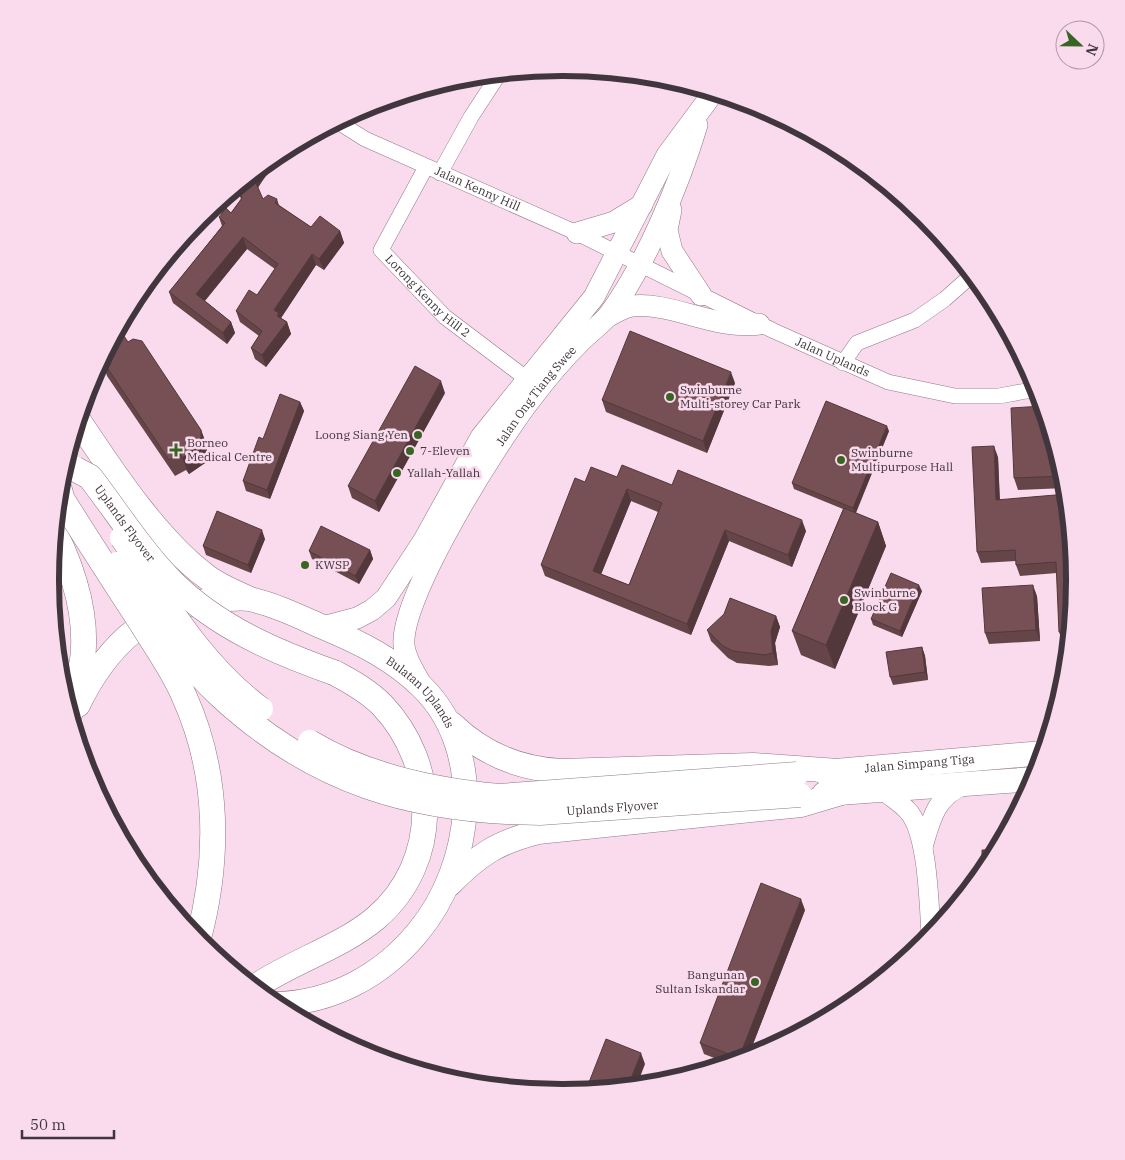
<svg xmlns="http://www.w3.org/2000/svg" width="1125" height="1160" font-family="'IBM Plex Serif',serif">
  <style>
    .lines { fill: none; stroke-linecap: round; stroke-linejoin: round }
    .minor-casing { stroke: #927787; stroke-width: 16 }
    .tertiary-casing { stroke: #927787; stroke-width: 20 }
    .secondary-casing { stroke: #927787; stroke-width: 22 }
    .primary-casing { stroke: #927787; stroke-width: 25 }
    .trunk-casing { stroke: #927787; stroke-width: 26 }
    .minor { stroke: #fff; stroke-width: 15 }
    .tertiary { stroke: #fff; stroke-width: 19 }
    .secondary { stroke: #fff; stroke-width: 21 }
    .primary { stroke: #fff; stroke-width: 24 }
    .trunk { stroke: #fff; stroke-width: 25 }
    .primary-bridge-casing { stroke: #927787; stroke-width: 25; stroke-linecap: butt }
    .trunk-bridge-casing { stroke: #927787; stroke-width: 26; stroke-linecap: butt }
    .primary-bridge { stroke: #fff; stroke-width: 24 }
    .trunk-bridge { stroke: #fff; stroke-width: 25 }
    .wall { fill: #654548; fill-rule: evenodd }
    .shaded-wall { fill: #53383b }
    .building { fill: #765054; stroke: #53383b; fill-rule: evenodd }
    .poi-dot { fill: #396524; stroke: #f9dbed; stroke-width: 2 }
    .labels { text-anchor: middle; stroke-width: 5; stroke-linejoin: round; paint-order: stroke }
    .street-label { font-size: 12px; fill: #41363d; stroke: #f9dbed }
    .poi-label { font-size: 12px; fill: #41363d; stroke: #f9dbed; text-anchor: start }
    .rim { fill: none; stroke: #41363d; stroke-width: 6 }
  </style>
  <rect width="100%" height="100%" fill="#f9dbed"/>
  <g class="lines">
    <g class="minor-casing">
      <g id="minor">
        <path id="s1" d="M 338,122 L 365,139 L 577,233 L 774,331 L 888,382 L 955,396 L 999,396 L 1037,389"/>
        <path id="s2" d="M 426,167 L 381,250 L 445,317 L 527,379"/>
        <polyline points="440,173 471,117 499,74"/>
        <polyline points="843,363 857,343 915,320 945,299 972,275"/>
      </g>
    </g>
    <g class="tertiary-casing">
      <g id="tertiary">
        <path d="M 883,790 C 890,797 900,802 907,810 C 928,830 929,905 931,934"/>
        <path d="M 923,847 C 931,819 936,796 965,785"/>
      </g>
    </g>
    <g class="secondary-casing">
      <g id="secondary">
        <polyline points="671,210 667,230 672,251 701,295"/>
        <polyline points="577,233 614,222 642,205"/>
        <path d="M 607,317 C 614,313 624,307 632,306 C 673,302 714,330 759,324"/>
        <polyline points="323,627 357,618 372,610 386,598 424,540 481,437 594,297 667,155 713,93"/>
        <path id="s3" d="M 422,686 C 415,673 405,659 404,645 C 400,596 499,440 531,399 C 546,379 563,359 580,342 C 589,333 600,325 608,316 C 645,266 679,185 697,125"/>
      </g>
    </g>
    <g class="primary-casing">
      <g id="primary">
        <path id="s4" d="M 78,705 C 106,647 148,605 215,600 C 226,600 239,597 249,599 C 276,605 300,617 325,628 C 361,643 393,659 422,687 C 487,751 473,866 418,932 C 382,976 331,1003 275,1004"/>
        <path d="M 452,724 C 483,754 519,769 562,771 L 753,765 L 838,771"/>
        <path id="s5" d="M 824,772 L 1043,753"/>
        <polyline points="824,794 1035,779"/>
        <path d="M 450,884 C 478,855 498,842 538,832 L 801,805 L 841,793"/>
      </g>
    </g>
    <g class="trunk-casing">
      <g id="trunk">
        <path d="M 78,420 C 112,471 157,540 207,577 C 219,586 233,592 247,598"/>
        <path d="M 55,533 C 73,570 87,614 83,656 C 81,675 73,694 70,713"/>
        <path d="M 255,987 C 293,961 340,948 376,918 C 441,862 439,765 382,705 C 368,691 352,682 335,673"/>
        <polyline points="286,1011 298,1004"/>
      </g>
    </g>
    <use href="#minor" class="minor"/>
    <use href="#tertiary" class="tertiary"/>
    <use href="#secondary" class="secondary"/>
    <use href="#primary" class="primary"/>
    <use href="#trunk" class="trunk"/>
    <g class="primary-bridge-casing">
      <g id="primary-bridge">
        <path d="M 122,538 C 163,598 201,665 261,709"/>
        <path id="s6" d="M 117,564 C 149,609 179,658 220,696 C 315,784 414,812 540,813 L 800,795"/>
        <path d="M 310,742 C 366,776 434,790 499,796 L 797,774"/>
      </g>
    </g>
    <g class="trunk-bridge-casing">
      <g id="trunk-bridge">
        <path id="s7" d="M 75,469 L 90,477 C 117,512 142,552 173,583 C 219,628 276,652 335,673"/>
        <path d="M 59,488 L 62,499 C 88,541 115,582 142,624 C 156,647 173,670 184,696 C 219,773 220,859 198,940"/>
      </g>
    </g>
    <use href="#primary-bridge" class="primary-bridge"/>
    <use href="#trunk-bridge" class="trunk-bridge"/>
  </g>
  <g class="wall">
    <polygon points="278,154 258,188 263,199 277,199 279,205 311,227 340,231 344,243 324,270 316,265 281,318 287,322 291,334 266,367 255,359 251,348 259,336 240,322 236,311 257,295 275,269 247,249 205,301 231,322 235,333 227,344 173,303 169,292 222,226 219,217 231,213 241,199 237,189 242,187 240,185"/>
    <polygon points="128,342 201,430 207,446 207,456 204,458 205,463 189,474 186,470 175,476 107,376 102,360 110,353 108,348"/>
    <polygon points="735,383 707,453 606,412 602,400"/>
    <polygon points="445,393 379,512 352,498 348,486"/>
    <polygon points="300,402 304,411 270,499 246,491 243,481 263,439"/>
    <polygon points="1043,406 1065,480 1066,488 1018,490 1014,478"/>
    <polygon points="889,431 856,513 878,522 886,546 835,669 801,655 792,631 843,509 794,489 792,483"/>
    <polygon points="998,457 1000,500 1075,580 1069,642 1063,643 1059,632 1057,573 1020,576 1016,565 1016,561 981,563 977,552"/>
    <path d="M 617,477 L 672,485 L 806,531 L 792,567 L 729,541 L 691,635 L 545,576 L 541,565 L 585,482 ZM 631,501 L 658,512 L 629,585 L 601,574 Z"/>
    <polygon points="265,539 251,573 206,555 203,546"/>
    <polygon points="370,550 373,559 359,584 312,559 309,551"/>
    <polygon points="922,591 902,637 873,625 871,619"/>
    <polygon points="1037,596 1040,641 989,644 985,633"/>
    <polygon points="776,616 780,627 775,643 778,665 769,666 737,663 728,658 711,641 707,630"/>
    <polygon points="922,647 925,656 928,680 893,685 890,677"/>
    <polygon points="805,910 748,1057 727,1063 704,1054 700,1043"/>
  </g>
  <g class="shaded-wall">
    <polygon points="284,151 253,194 250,185 264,166 278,154"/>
    <polygon points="340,231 344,243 324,270 319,259"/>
    <polygon points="243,237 247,249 201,305 196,294"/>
    <polygon points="312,254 316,265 281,318 283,324 281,327 274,310"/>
    <polygon points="231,322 235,333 227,344 223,333"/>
    <polygon points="287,322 291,334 266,367 262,355"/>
    <polygon points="731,372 735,383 707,453 703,441"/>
    <polygon points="441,381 445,393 379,512 375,501"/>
    <polygon points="300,402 304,411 270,499 267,490"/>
    <polygon points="887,426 889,431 855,514 853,508"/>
    <polygon points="201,430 207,446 207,456 204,458 205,463 189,474 182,458 197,442"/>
    <polygon points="994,446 998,457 1000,511 996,500"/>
    <polygon points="627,489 631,501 598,582 593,571"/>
    <polygon points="802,520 806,531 792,567 788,555"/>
    <polygon points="878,522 886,546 835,669 826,645"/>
    <polygon points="262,530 265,539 251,573 248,565"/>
    <polygon points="725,530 729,541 691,635 687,624"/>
    <polygon points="370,550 373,559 359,584 355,576"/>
    <polygon points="919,585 922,591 902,637 900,631"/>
    <polygon points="1033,585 1037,596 1040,641 1036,630"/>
    <polygon points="776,616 780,627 775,643 778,665 773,653 771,631"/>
    <polygon points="922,647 925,656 928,680 925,672"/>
    <polygon points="801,899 805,910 748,1057 740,1059 739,1058"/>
    <polygon points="641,1053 645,1064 637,1085 628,1086"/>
  </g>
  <g class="building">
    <polygon points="264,166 252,182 249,184 244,181"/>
    <polygon points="255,181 263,199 268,195 277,199 275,203 311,227 320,216 340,231 319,259 312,254 274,310 279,313 277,316 287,322 262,355 251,348 262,331 236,311 249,290 257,295 278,264 243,237 196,294 231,322 223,333 169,292 225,223 219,217 226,208 231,213 242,198 237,189"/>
    <polygon points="630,331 731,372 703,441 602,400"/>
    <polygon points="124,336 128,342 133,339 142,341 201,430 201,439 197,442 199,446 182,458 180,453 169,460 102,360 103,358 111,352 108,348 109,346"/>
    <polygon points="415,366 441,381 375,501 348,486"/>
    <polygon points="280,394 300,402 267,490 243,481 259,437 263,439"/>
    <polygon points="826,401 887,426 853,508 792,483"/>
    <polygon points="1043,406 1064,476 1014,478 1011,408"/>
    <polygon points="994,446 996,500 1067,494 1075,580 1070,631 1059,632 1056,562 1016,565 1015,550 977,552 972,447"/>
    <path d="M 622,465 L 672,485 L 678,470 L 802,520 L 788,555 L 725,530 L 687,624 L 541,565 L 575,478 L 585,482 L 591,467 L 617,477 ZM 627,489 L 662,503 L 629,585 L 593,571 Z"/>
    <polygon points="844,508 878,522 826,645 792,631"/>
    <polygon points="217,511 262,530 248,565 203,546"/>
    <polygon points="321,526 370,550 355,576 309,551"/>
    <polygon points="891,573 919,585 900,631 871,619"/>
    <polygon points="1033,585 1036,630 985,633 982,588"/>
    <polygon points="730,598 776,616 771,631 773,653 765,655 733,651 723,646 707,630 724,614"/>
    <polygon points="922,647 925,672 890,677 886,652"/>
    <polygon points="982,850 997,850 988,865 982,873"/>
    <polygon points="761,883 801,899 739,1058 700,1043"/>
    <polygon points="606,1039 641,1053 628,1086 586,1090"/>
  </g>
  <g class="poi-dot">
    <circle cx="670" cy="397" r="5"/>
    <circle cx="418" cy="435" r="5"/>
    <path d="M173.5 442.5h5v5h5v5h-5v5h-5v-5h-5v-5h5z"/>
    <circle cx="410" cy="451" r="5"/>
    <circle cx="841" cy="460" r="5"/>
    <circle cx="397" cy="473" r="5"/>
    <circle cx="305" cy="565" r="5"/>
    <circle cx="844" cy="600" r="5"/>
    <circle cx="755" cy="982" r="5"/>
  </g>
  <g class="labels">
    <g class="street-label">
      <text dy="4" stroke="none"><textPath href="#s1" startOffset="155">Jalan Kenny Hill</textPath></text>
      <text dy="4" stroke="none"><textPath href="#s2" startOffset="160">Lorong Kenny Hill 2</textPath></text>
      <text dy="4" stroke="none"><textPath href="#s1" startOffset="548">Jalan Uplands</textPath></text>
      <text dy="4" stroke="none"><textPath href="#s3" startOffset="330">Jalan Ong Tiang Swee</textPath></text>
      <text dy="4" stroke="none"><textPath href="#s7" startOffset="75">Uplands Flyover</textPath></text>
      <text dy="4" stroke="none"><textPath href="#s4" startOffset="414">Bulatan Uplands</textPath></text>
      <text dy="4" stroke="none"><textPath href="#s5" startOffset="96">Jalan Simpang Tiga</textPath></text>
      <text dy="4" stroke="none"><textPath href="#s6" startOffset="590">Uplands Flyover</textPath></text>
    </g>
    <g class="poi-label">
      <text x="680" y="394">Swinburne<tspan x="680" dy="14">Multi-storey Car Park</tspan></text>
      <text x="408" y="439" text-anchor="end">Loong Siang Yen</text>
      <text x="187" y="447">Borneo<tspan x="187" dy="14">Medical Centre</tspan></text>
      <text x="420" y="455">7-Eleven</text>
      <text x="851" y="457">Swinburne<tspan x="851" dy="14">Multipurpose Hall</tspan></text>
      <text x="407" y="477">Yallah-Yallah</text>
      <text x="315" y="569">KWSP</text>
      <text x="854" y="597">Swinburne<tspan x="854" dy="14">Block G</tspan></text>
      <text x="745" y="979" text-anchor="end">Bangunan<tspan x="745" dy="14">Sultan Iskandar</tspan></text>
    </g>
  </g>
  <path d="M0 0H1125V1160H0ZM562 76H563A503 503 0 0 1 1066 579V581A503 503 0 0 1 563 1084H562A503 503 0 0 1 59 581V579A503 503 0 0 1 562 76Z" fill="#f9dbed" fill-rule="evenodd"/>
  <path class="rim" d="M562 76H563A503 503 0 0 1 1066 579V581A503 503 0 0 1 563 1084H562A503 503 0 0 1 59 581V579A503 503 0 0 1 562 76Z"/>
  <g transform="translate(1080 45) rotate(112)"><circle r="24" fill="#f9dbed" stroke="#af99a7"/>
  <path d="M0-4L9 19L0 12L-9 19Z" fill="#396524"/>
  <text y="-8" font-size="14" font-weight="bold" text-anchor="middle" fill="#41363d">N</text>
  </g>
  <path d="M22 1130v8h92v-8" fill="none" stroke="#41363d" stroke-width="2.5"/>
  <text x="30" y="1130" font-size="15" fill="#41363d" stroke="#f9dbed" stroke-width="4" paint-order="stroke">50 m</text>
</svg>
